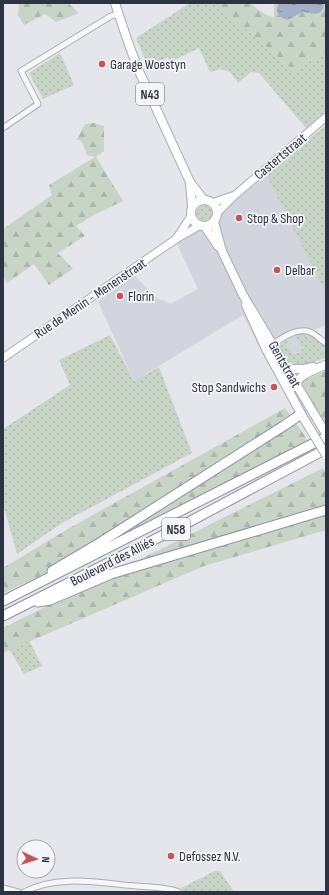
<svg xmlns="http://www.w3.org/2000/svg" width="329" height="895" font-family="'Sofia Sans Condensed',sans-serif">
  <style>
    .built { fill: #d2d5dd }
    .grass { fill: url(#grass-dots) }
    .forest { fill: url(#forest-firs) }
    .water { fill: url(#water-ripples) }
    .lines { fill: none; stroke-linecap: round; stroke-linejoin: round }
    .street-casing { stroke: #a9adb5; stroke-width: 7 }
    .secondary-casing { stroke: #a9adb5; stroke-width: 9 }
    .primary-casing { stroke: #a4aab6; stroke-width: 10 }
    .highway-casing { stroke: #8c92a1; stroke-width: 11 }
    .street { stroke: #f7f7f9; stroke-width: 5 }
    .secondary { stroke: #fff; stroke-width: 7 }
    .primary { stroke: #fff; stroke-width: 8 }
    .highway { stroke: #fff; stroke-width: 9 }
    .primary-bridge-casing { stroke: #a4aab6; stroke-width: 10; stroke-linecap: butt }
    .primary-bridge { stroke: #fff; stroke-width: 8 }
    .poi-dot { fill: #c65359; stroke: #f4f5f8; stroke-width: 1.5 }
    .labels { text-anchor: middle; stroke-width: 3.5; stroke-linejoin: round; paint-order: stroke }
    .shield { fill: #f4f5f8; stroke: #696d79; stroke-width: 1 }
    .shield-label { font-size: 13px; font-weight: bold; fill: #2d3342 }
    .poi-label { font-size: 14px; fill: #2d3342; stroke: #f4f5f8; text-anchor: start }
    .street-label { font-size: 14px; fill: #2d3342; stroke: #f4f5f8 }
  </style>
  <defs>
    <pattern id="grass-dots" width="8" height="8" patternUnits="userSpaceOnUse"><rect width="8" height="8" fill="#c8d4c6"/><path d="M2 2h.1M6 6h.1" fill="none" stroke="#acb6ab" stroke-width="1.8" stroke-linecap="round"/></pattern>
    <pattern id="forest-firs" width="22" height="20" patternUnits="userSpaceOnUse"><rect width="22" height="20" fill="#c8d4c6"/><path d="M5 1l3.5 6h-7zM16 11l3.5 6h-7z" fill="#acb6ab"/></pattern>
    <pattern id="water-ripples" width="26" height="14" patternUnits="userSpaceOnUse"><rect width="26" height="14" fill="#a2b1c8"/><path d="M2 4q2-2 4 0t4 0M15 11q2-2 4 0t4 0" fill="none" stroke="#8491a4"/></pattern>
  </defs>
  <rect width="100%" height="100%" fill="#e4e6eb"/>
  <polygon class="built" points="266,175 326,290 326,325 313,330 322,344 268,364 243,315 134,381 95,295 134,275 159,300 163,300 170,304 198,289 177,244 191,236 210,222"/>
  <g class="grass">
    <polygon points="190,3 216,3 295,72 309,61 326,51 326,111 306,128 259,73 251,72 238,83 230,72 220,69 210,72 199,48 170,62 168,57 148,67 136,38"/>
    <polygon points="60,53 74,85 43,99 29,73"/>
    <polygon points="326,125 326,293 266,175"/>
    <circle cx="204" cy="213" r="8"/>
    <path d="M 302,333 C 313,333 317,343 326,346 L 326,358 C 315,361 295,371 286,358 C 283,355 282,350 280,346 L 283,342 L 288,340 L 287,348 L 292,354 L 295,354 L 301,352 L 303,348 L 294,335 Z"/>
    <polygon points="110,335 134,381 159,367 192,453 62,523 17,554 3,504 3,429 70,385 59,360"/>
    <polygon points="29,640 42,666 24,674 9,649"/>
    <polygon points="215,871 220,871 234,892 184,892 181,888"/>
  </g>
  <g class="forest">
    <path d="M 19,3 L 68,3 L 79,13 C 71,17 64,18 56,22 L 45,14 L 24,25 L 18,15 Z"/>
    <polygon points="216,3 252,3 251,4 263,13 274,18 274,3 326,3 326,51 309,61 295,72"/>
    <polygon points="94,123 104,126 104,151 96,157 123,201 94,215 76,226 85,236 58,253 73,269 49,285 34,264 7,283 3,276 3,229 52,195 49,185 95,157 87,155 82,142 77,139 85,124"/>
    <polygon points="326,371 326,426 303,387 302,382 315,375"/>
    <polygon points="285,408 305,436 308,446 180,512 3,593 3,568 66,530"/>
    <polygon points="323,468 326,474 326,530 204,566 3,653 3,628"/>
  </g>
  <path class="water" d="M 279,3 L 299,3 L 304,4 L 308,3 L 324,3 C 323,18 313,13 302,12 L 288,20 C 279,18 274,12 279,3 Z"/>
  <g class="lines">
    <g class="street-casing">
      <g id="street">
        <polyline points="3,128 38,104 21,71 111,16 118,14"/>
        <path d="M 270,346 C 281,339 296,327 310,332 C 316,334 320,340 326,343"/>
        <polyline points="3,888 18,892"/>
        <path d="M 24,892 C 58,874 100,883 136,886 C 149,887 167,887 179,892"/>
      </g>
    </g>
    <g class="secondary-casing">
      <g id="secondary">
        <polyline points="212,203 232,196"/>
        <polyline points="217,213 234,196 326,117"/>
        <polyline points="176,239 191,216"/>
        <polyline points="3,358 176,239 199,226"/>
      </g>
    </g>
    <g class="primary-casing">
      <g id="primary">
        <polyline points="115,3 128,42 138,69 190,182 204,200"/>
        <polyline points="190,183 192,207"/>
        <circle cx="204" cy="213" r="13"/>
        <polyline points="214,222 222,251 243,295 326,434"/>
        <polyline points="205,227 218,246"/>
        <polyline points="246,305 266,349 304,419"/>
        <polyline points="289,370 292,369 302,369 313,367"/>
        <path d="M 294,387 C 298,375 314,370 325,365"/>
      </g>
    </g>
    <g class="highway-casing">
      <g id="highway">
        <polyline points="52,571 101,542 285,425 301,414"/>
        <polyline points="3,601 322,439"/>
        <polyline points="38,602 50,600 111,574 326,510"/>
        <polyline points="3,616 187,523 326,449"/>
      </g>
    </g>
    <use href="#street" class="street"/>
    <use href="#secondary" class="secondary"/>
    <use href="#primary" class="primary"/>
    <use href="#highway" class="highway"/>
    <g class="primary-bridge-casing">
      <polyline id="primary-bridge" points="304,419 326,455"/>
    </g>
    <use href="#primary-bridge" class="primary-bridge"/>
  </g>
  <g class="poi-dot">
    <circle cx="102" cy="64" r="4"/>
    <circle cx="239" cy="218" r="4"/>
    <circle cx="277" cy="270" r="4"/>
    <circle cx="120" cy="296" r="4"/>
    <circle cx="274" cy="387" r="4"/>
    <circle cx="171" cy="856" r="4"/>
  </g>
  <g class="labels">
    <g class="shield">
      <rect x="136" y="83" width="28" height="22" rx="3"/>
      <rect x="162" y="518" width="28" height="22" rx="3"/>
    </g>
    <g class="shield-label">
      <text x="150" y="99">N43</text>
      <text x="176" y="534">N58</text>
    </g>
    <g class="poi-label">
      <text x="110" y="69">Garage Woestyn</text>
      <text x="247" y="223">Stop &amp; Shop</text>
      <text x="285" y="275">Delbar</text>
      <text x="128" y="301">Florin</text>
      <text x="266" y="392" text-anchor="end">Stop Sandwichs</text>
      <text x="179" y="861">Defossez N.V.</text>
    </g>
    <g class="street-label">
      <text transform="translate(280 156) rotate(-40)" y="5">Castertstraat</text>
      <text transform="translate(90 298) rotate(-34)" y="5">Rue de Menin - Menenstraat</text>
      <text transform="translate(285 364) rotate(60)" y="5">Gentstraat</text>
      <text transform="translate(112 561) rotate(-27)" y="5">Boulevard des Alliés</text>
    </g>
  </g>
  <rect width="329" height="895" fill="none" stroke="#2d3342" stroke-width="8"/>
  <g transform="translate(36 859) rotate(94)"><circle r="19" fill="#f4f5f8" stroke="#a4a7af"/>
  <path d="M0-3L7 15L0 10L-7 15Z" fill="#c65359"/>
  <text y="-6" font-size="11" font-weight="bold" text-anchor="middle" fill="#2d3342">N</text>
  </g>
</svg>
